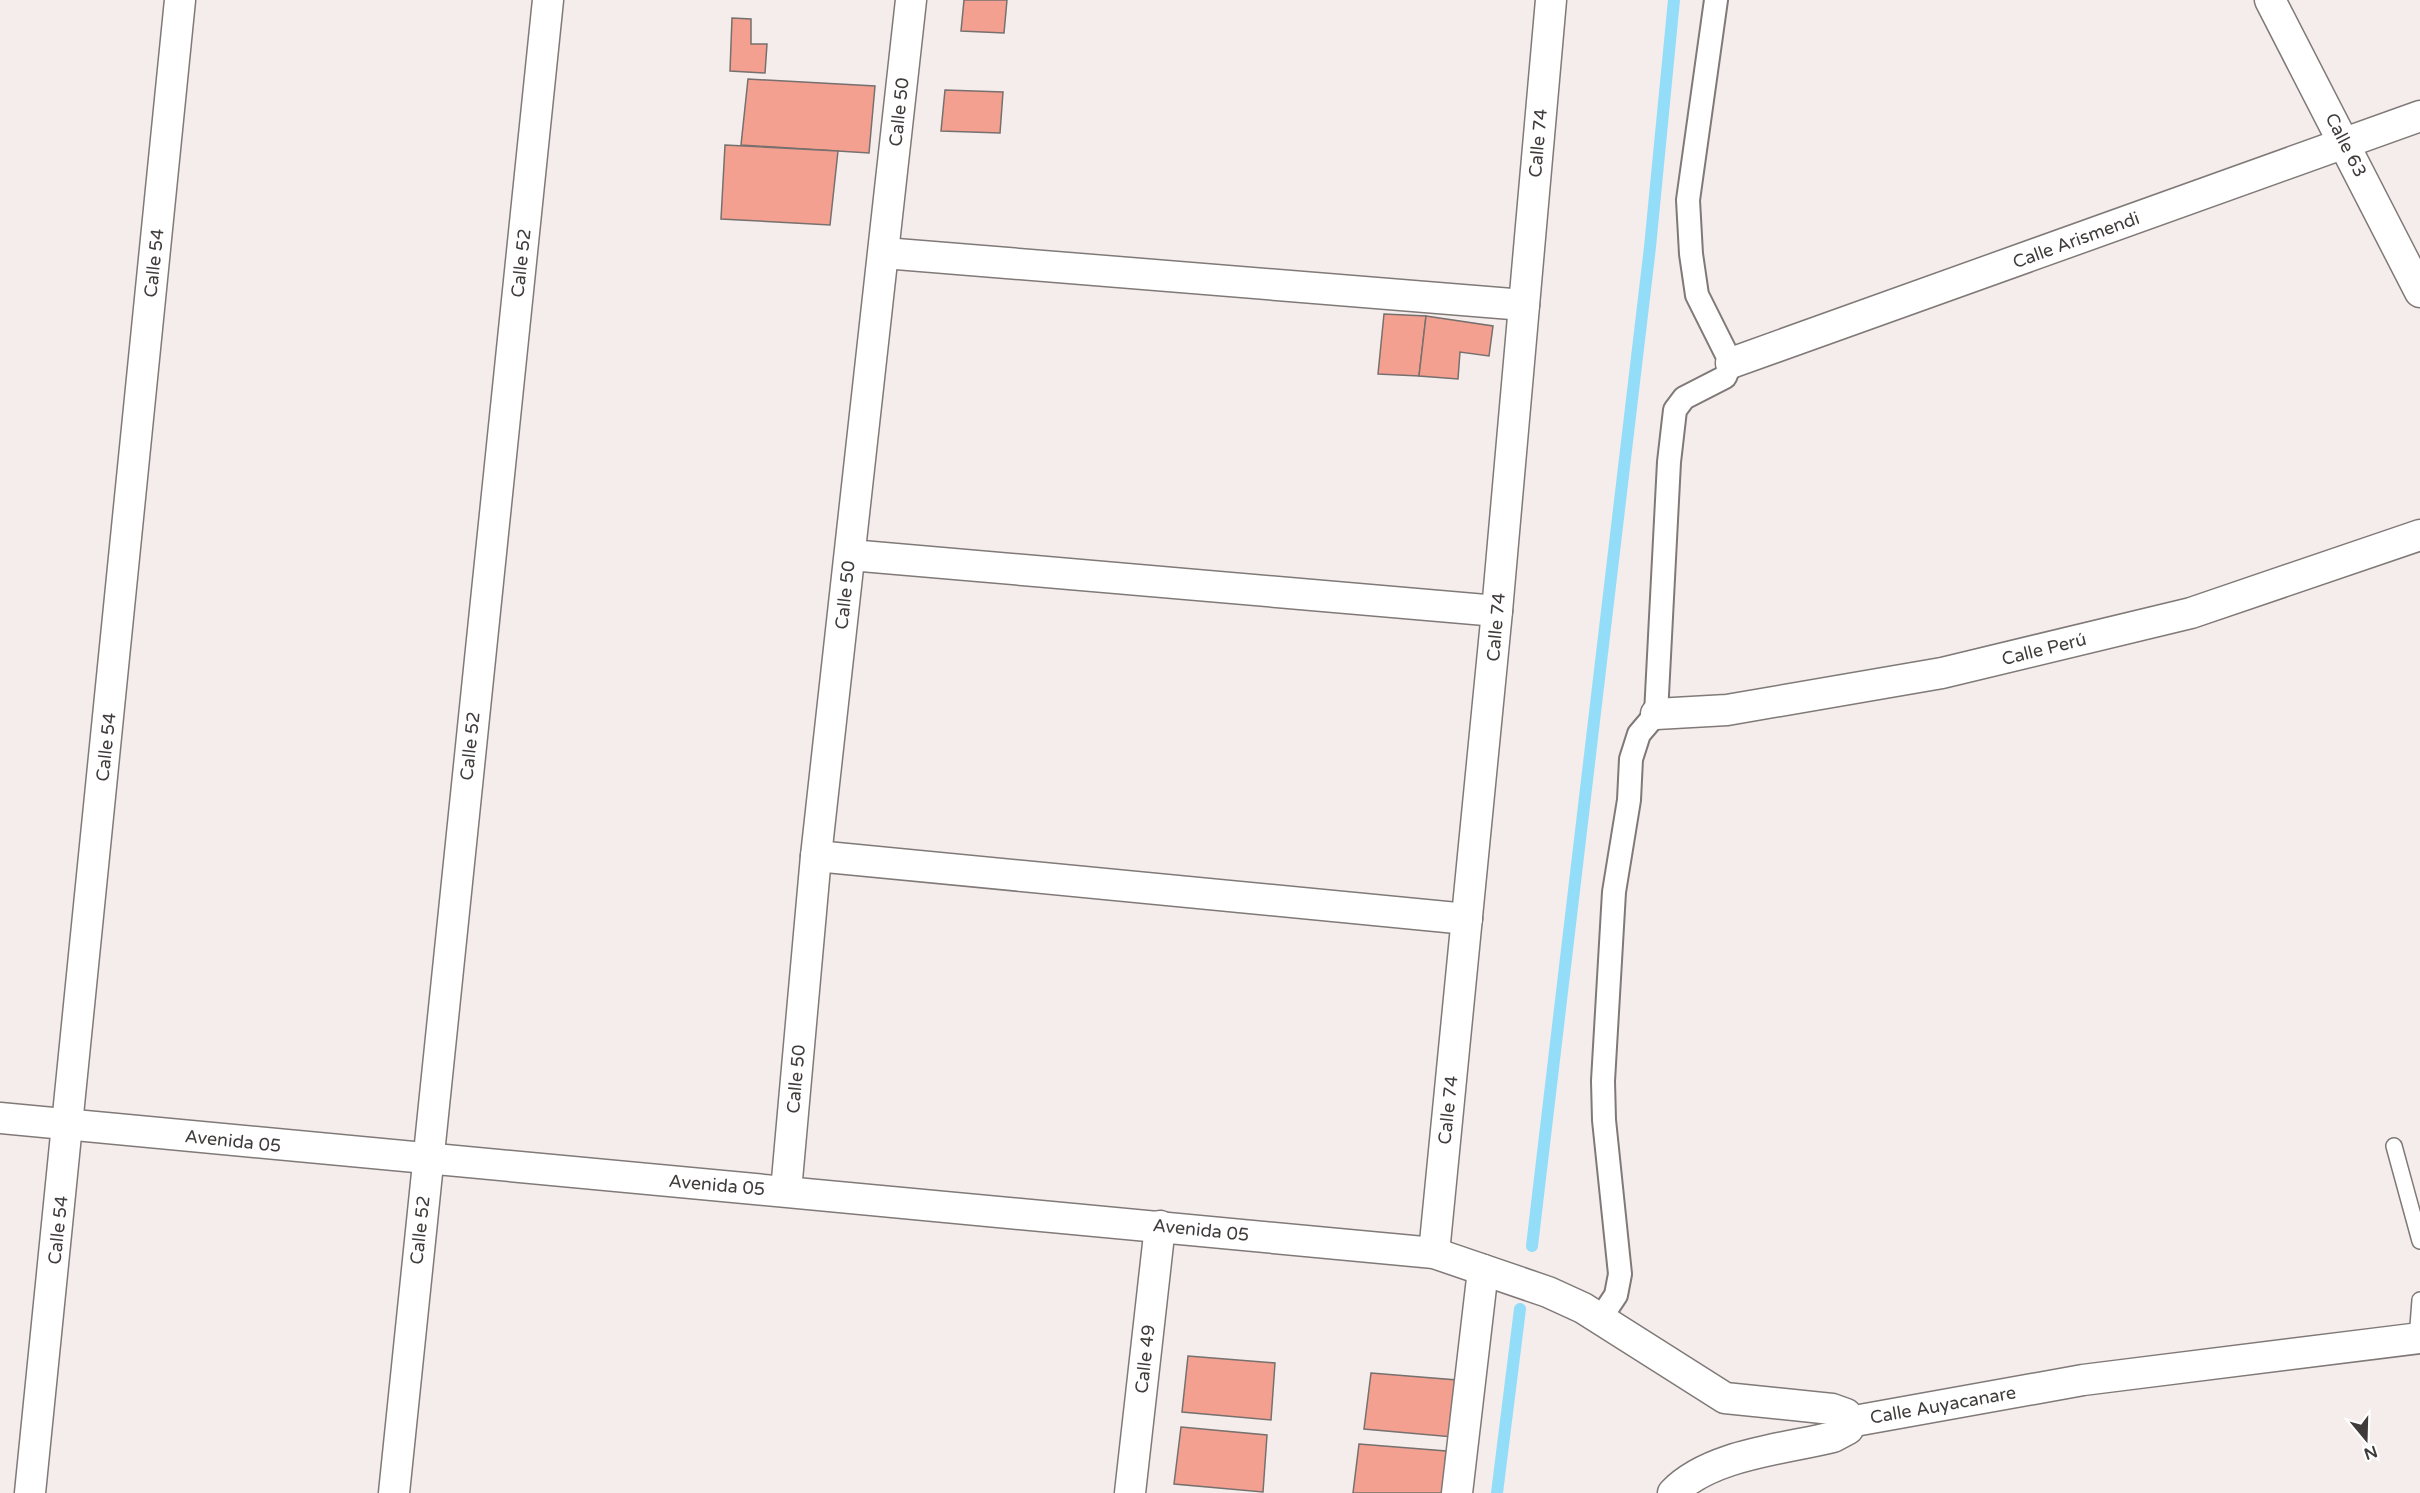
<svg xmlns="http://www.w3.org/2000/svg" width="2420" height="1493" font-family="'Varela Round',sans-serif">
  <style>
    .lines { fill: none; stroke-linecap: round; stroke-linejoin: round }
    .stream { stroke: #94ddf9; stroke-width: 12 }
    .building { fill: #f4a091; stroke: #76706e; stroke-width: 1.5 }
    .service-casing { stroke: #7f7977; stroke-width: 18 }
    .pedestrian-casing { stroke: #7f7977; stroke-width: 26 }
    .minor-casing { stroke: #7f7977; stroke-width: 33 }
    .service { stroke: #fff; stroke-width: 15 }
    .pedestrian { stroke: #fff; stroke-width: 22 }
    .minor { stroke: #fff; stroke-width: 30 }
    .labels { text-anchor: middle; stroke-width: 5; stroke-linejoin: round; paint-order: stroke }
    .street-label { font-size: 18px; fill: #3f3c3b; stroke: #fff }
  </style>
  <rect width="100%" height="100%" fill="#f4edeb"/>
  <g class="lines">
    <g class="stream">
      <polyline points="1532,1246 1650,247 1674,0"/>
      <polyline points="1497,1493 1520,1309"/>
    </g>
  </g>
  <g class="building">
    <polygon points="964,0 1007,0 1004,33 961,31"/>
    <polygon points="732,18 751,19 751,44 767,44 765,73 730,71"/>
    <polygon points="748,79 875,86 869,153 741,145"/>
    <polygon points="945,90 1003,92 1000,133 941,131"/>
    <polygon points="725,145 838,151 830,225 721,219"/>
    <polygon points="1384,314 1426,316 1419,376 1378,374"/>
    <polygon points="1426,316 1493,326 1489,356 1460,352 1458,379 1419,376"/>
    <polygon points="1188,1356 1275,1363 1271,1420 1182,1412"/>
    <polygon points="1371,1373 1457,1380 1453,1437 1364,1429"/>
    <polygon points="1181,1427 1267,1435 1263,1492 1174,1484"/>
    <polygon points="1359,1444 1446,1451 1443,1493 1353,1493"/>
  </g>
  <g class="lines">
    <g class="service-casing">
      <g id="service">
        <polyline points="2394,1146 2420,1241"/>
        <polyline points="2417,1339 2420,1300"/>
      </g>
    </g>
    <g class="pedestrian-casing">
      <polyline id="pedestrian" points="1600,1319 1616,1295 1620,1274 1604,1120 1603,1081 1614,892 1629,800 1631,759 1639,734 1656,714 1669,462 1675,410 1684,398 1725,377 1731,363 1697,295 1691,254 1688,200 1716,0"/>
    </g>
    <g class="minor-casing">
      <g id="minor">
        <polyline points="2270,0 2420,292"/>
        <polyline points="884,253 1524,305"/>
        <polyline points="1731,363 2420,116"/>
        <polyline points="850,555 1497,611"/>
        <polyline points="1656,714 1727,710 1942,673 2191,613 2420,535"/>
        <polyline points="816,856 1467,919"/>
        <polyline points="0,1118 1434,1253 1548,1292 1583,1308 1725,1398 1832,1409 1846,1414 1849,1422 2083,1380 2420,1338"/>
        <polyline points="786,1191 816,856 911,0"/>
        <polyline points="1434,1253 1497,611 1551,0"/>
        <polyline points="30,1493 180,0"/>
        <polyline points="394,1493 548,0"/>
        <polyline points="1130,1493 1160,1226"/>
        <polyline points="1457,1493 1483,1270"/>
        <path d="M 1673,1493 C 1709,1455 1783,1449 1833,1437 L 1848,1429 L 1849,1422"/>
      </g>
    </g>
    <use href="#service" class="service"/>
    <use href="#pedestrian" class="pedestrian"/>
    <use href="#minor" class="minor"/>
  </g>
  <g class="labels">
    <g class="street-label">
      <text transform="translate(899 112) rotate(-84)" y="6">Calle 50</text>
      <text transform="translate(1538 143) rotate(-85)" y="6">Calle 74</text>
      <text transform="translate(2346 145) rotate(63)" y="6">Calle 63</text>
      <text transform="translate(2076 240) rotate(-20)" y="6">Calle Arismendi</text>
      <text transform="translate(154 263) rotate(-84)" y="6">Calle 54</text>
      <text transform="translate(521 263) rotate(-84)" y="6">Calle 52</text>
      <text transform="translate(845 595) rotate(-84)" y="6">Calle 50</text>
      <text transform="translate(1496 627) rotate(-85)" y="6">Calle 74</text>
      <text transform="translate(2044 649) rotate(-14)" y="6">Calle Perú</text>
      <text transform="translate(470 746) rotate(-84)" y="6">Calle 52</text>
      <text transform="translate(106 747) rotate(-84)" y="6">Calle 54</text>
      <text transform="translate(796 1079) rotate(-85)" y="6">Calle 50</text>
      <text transform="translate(1448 1110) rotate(-84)" y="6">Calle 74</text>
      <text transform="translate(233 1141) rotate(6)" y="6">Avenida 05</text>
      <text transform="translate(717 1185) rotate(5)" y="6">Avenida 05</text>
      <text transform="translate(58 1230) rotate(-84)" y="6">Calle 54</text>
      <text transform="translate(420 1230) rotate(-84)" y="6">Calle 52</text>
      <text transform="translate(1201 1230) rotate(6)" y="6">Avenida 05</text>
      <text transform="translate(1145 1359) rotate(-84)" y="6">Calle 49</text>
      <text transform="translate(1943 1405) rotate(-10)" y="6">Calle Auyacanare</text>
    </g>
  </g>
  <g transform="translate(2366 1439) rotate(161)" stroke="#ffffff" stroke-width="4.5" paint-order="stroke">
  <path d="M0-4.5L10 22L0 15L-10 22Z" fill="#3f3c3b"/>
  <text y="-9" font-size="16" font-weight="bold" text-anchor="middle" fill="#3f3c3b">N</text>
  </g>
</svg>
